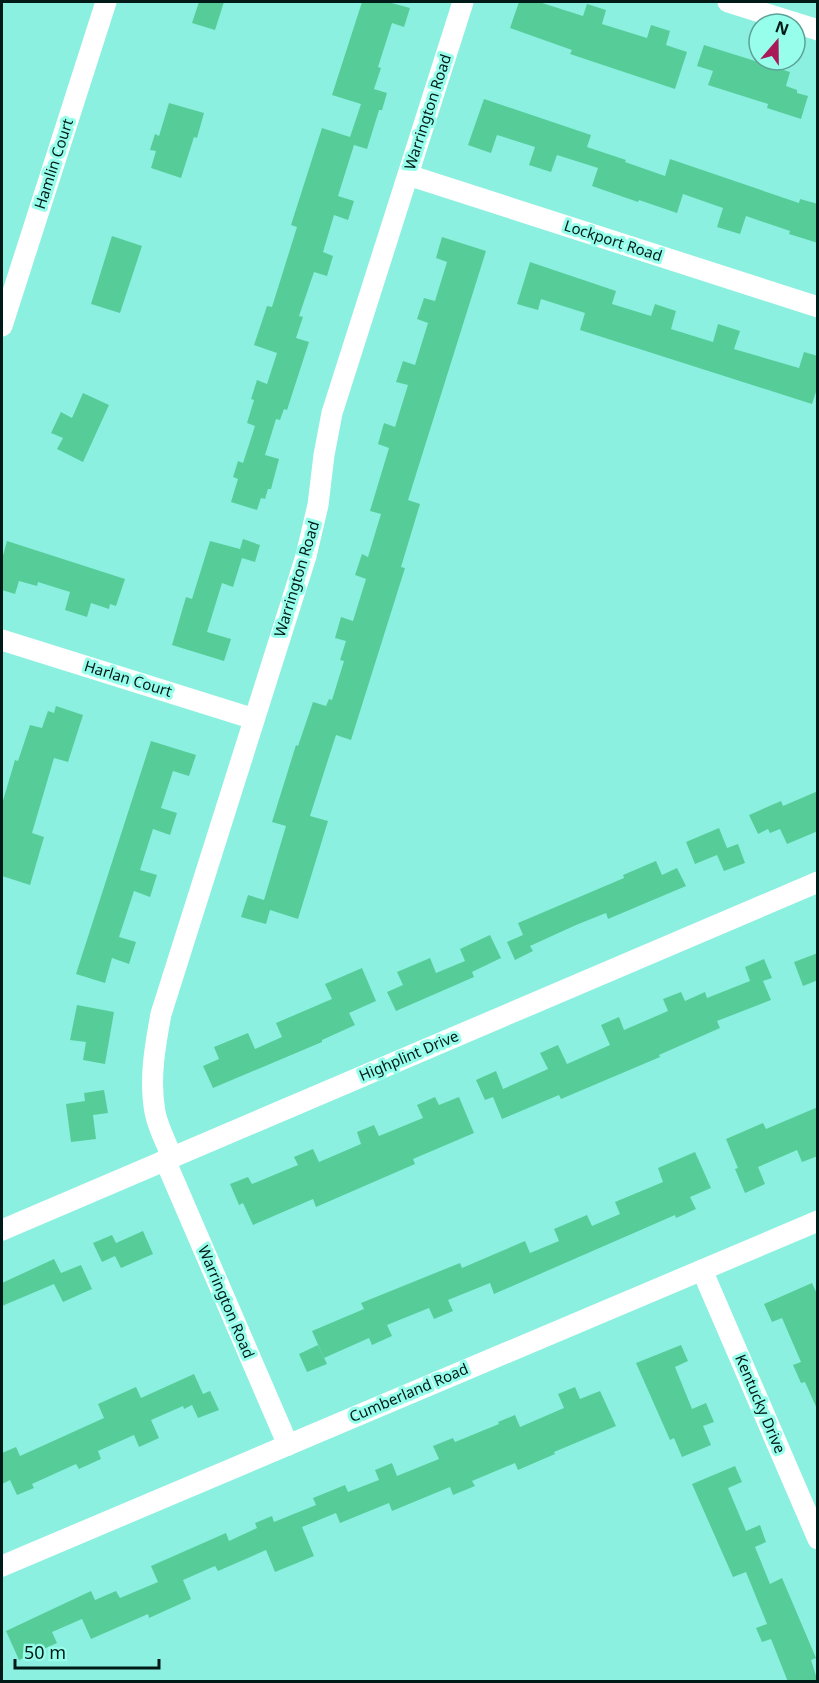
<svg xmlns="http://www.w3.org/2000/svg" width="819" height="1683" font-family="'Noto Sans',sans-serif">
  <style>
    .building { fill: #56cd99 }
    .lines { fill: none; stroke-linecap: round; stroke-linejoin: round }
    .minor { stroke: #fff; stroke-width: 21 }
    .labels { text-anchor: middle; stroke-width: 6; stroke-linejoin: round; paint-order: stroke }
    .street-label { font-size: 15px; fill: #001b17; stroke: #98feec }
  </style>
  <rect width="100%" height="100%" fill="#8bf0df"/>
  <g class="building">
    <polygon points="199,2 224,2 215,30 192,23"/>
    <polygon points="362,2 388,2 410,8 404,27 392,23 378,67 381,68 374,89 387,93 382,110 379,110 367,149 354,145 338,196 354,201 348,220 334,215 323,252 333,256 327,276 314,272 299,316 303,317 296,338 309,342 287,410 284,409 280,420 276,419 265,455 279,459 271,489 268,489 265,499 261,498 257,510 231,502 238,479 233,477 238,461 243,463 255,426 247,423 254,400 251,399 257,380 267,384 277,353 254,345 267,306 272,307 297,227 291,225 322,128 350,137 361,104 332,95"/>
    <polygon points="519,2 539,2 583,16 587,4 606,10 602,24 647,38 651,25 670,31 666,45 687,52 675,89 570,54 572,50 510,28"/>
    <polygon points="704,45 790,72 786,86 797,90 797,93 808,96 801,119 767,108 768,104 708,85 713,71 697,66"/>
    <polygon points="484,99 591,135 587,147 626,160 625,162 665,176 670,159 799,203 800,199 818,204 818,243 789,234 790,231 746,216 740,234 717,227 723,208 683,194 677,213 639,200 638,202 592,186 598,168 557,155 551,172 529,165 535,147 497,135 491,153 468,145"/>
    <polygon points="169,103 204,113 197,138 194,137 181,178 151,168 156,151 150,150 155,134 159,136"/>
    <polygon points="112,236 142,246 120,313 91,304"/>
    <polygon points="442,237 486,251 408,500 420,504 401,567 405,568 351,740 336,735 310,816 328,821 298,919 270,910 266,924 241,917 248,895 264,900 286,826 272,822 296,745 298,746 313,702 326,706 329,699 332,700 344,661 340,660 346,641 335,638 341,617 353,621 366,579 355,575 362,554 368,557 381,514 370,511 389,448 378,444 384,423 395,427 408,385 396,382 403,361 415,365 428,323 417,319 424,298 435,301 447,262 436,258"/>
    <polygon points="530,262 616,291 612,304 651,316 655,304 676,311 671,329 713,342 718,324 740,331 734,349 799,368 804,352 818,356 818,386 812,404 580,330 585,313 541,299 538,310 517,304"/>
    <polygon points="83,393 109,405 83,462 57,449 63,438 51,433 61,412 72,418"/>
    <polygon points="243,539 260,545 255,562 242,558 233,587 222,583 207,632 231,639 224,661 172,645 186,597 192,599 210,541 240,549"/>
    <polygon points="7,541 125,579 116,606 110,604 109,609 91,603 87,617 65,610 70,592 38,582 37,586 19,581 15,594 2,590 2,559"/>
    <polygon points="56,706 83,715 68,762 54,758 32,833 44,837 30,885 2,876 2,804 15,760 18,761 30,725 42,728 48,711 54,713"/>
    <polygon points="151,741 196,755 189,776 173,771 161,808 177,813 170,835 153,829 140,870 157,875 150,897 134,891 119,937 136,942 129,964 112,958 105,983 76,974"/>
    <polygon points="818,791 818,831 787,844 780,829 770,833 768,829 758,834 749,815 781,801 783,806"/>
    <polygon points="719,828 727,848 738,844 745,863 724,871 717,855 695,864 686,842"/>
    <polygon points="656,861 662,875 677,868 686,886 608,919 606,913 576,925 530,946 533,951 515,960 507,942 523,935 518,923 624,878 623,875"/>
    <polygon points="490,935 501,958 472,972 474,977 396,1011 387,992 403,985 397,972 430,958 436,973 465,961 460,949"/>
    <polygon points="818,953 818,980 803,986 794,962"/>
    <polygon points="764,959 772,978 763,981 771,1000 717,1021 720,1028 659,1055 660,1057 561,1099 559,1095 502,1119 493,1097 485,1100 476,1080 496,1071 503,1089 548,1069 540,1053 558,1045 567,1064 610,1045 601,1025 619,1017 624,1030 668,1011 663,999 681,992 685,1001 705,992 707,998 750,981 745,967"/>
    <polygon points="362,968 376,1001 349,1013 355,1025 322,1040 322,1042 213,1088 203,1066 219,1059 214,1047 248,1033 255,1049 282,1037 276,1023 332,999 325,984"/>
    <polygon points="77,1005 114,1012 105,1064 83,1060 86,1042 70,1040"/>
    <polygon points="104,1090 108,1113 93,1115 96,1139 71,1142 66,1104 85,1101 84,1093"/>
    <polygon points="435,1097 439,1105 459,1097 474,1133 413,1159 415,1164 316,1207 313,1199 253,1225 243,1203 239,1205 230,1184 248,1177 252,1184 298,1165 294,1157 313,1149 319,1162 361,1144 357,1132 374,1125 379,1136 423,1118 417,1105"/>
    <polygon points="818,1107 818,1156 802,1162 797,1150 758,1167 765,1184 745,1193 735,1169 738,1168 726,1139 763,1123 766,1129"/>
    <polygon points="695,1152 711,1188 690,1197 696,1209 676,1218 675,1215 494,1294 490,1283 448,1300 453,1311 434,1319 429,1308 387,1325 392,1336 372,1345 369,1338 324,1358 312,1331 364,1309 361,1303 460,1263 462,1268 525,1241 530,1253 559,1241 554,1229 587,1215 592,1226 620,1214 615,1202 663,1182 658,1168"/>
    <polygon points="143,1231 153,1254 121,1268 115,1256 102,1262 93,1243 112,1235 116,1243"/>
    <polygon points="54,1259 61,1273 81,1265 92,1289 63,1302 54,1284 2,1306 2,1283"/>
    <polygon points="812,1283 818,1296 818,1411 805,1382 801,1383 793,1365 801,1362 782,1318 772,1322 764,1304"/>
    <polygon points="318,1345 327,1364 307,1372 299,1354"/>
    <polygon points="681,1345 688,1361 675,1367 692,1409 706,1403 714,1422 703,1426 711,1445 682,1457 674,1438 670,1440 636,1363"/>
    <polygon points="194,1374 203,1394 210,1391 219,1410 198,1418 192,1405 184,1409 183,1406 151,1420 159,1438 139,1447 134,1435 98,1451 101,1459 79,1469 76,1464 32,1484 34,1488 17,1495 10,1480 2,1484 2,1453 16,1447 20,1456 104,1418 98,1404 136,1387 141,1398"/>
    <polygon points="575,1387 580,1399 600,1391 616,1426 554,1452 555,1454 518,1470 515,1463 472,1481 475,1486 453,1495 450,1487 392,1511 389,1503 340,1523 336,1513 302,1527 314,1556 275,1572 266,1550 218,1571 215,1566 183,1580 191,1599 149,1618 148,1614 91,1639 82,1619 52,1632 57,1643 19,1660 6,1631 91,1591 95,1600 116,1591 120,1598 158,1582 151,1566 226,1533 229,1541 257,1528 255,1523 272,1516 274,1522 316,1505 313,1498 345,1485 348,1492 379,1480 375,1470 392,1463 397,1476 439,1459 433,1446 453,1438 455,1442 499,1424 498,1422 515,1415 520,1427 564,1408 558,1394"/>
    <polygon points="735,1466 742,1482 728,1488 746,1531 760,1525 766,1542 755,1547 770,1584 782,1578 816,1658 811,1660 818,1682 788,1682 771,1639 762,1642 756,1628 767,1624 746,1572 733,1577 692,1484"/>
  </g>
  <g class="lines">
    <g class="minor">
      <polyline points="728,2 818,30"/>
      <polyline points="408,175 818,307"/>
      <polyline points="2,326 106,2"/>
      <polyline points="2,640 254,719"/>
      <path d="M 172,1157 C 166,1142 158,1128 155,1112 C 149,1080 155,1046 161,1014 L 306,556 L 318,505 L 324,455 L 332,413 L 463,2"/>
      <polyline points="165,1160 288,1445"/>
      <polyline points="2,1230 818,882"/>
      <polyline points="702,1270 818,1539"/>
      <polyline points="2,1566 818,1221"/>
    </g>
  </g>
  <g class="labels">
    <g class="street-label">
      <text transform="translate(428 112) rotate(-72)" y="5">Warrington Road</text>
      <text transform="translate(54 164) rotate(-72)" y="5">Hamlin Court</text>
      <text transform="translate(613 241) rotate(18)" y="5">Lockport Road</text>
      <text transform="translate(297 579) rotate(-73)" y="5">Warrington Road</text>
      <text transform="translate(128 679) rotate(17)" y="5">Harlan Court</text>
      <text transform="translate(409 1056) rotate(-23)" y="5">Highplint Drive</text>
      <text transform="translate(226 1302) rotate(67)" y="5">Warrington Road</text>
      <text transform="translate(409 1393) rotate(-23)" y="5">Cumberland Road</text>
      <text transform="translate(760 1404) rotate(67)" y="5">Kentucky Drive</text>
    </g>
  </g>
  <rect width="819" height="1683" fill="none" stroke="#001b17" stroke-width="6"/>
  <g transform="translate(777 42) rotate(20)"><circle r="28" fill="#98feec" stroke="#5ba397" stroke-width="1.5"/>
  <path d="M0-4.5L10 22L0 15L-10 22Z" fill="#a91957"/>
  <text y="-9" font-size="16" font-weight="bold" text-anchor="middle" fill="#001b17">N</text>
  </g>
  <path d="M15 1659v9h144v-9" fill="none" stroke="#001b17" stroke-width="3"/>
  <text x="24" y="1659" font-size="18" fill="#001b17" stroke="#98feec" stroke-width="4.5" paint-order="stroke">50 m</text>
</svg>
